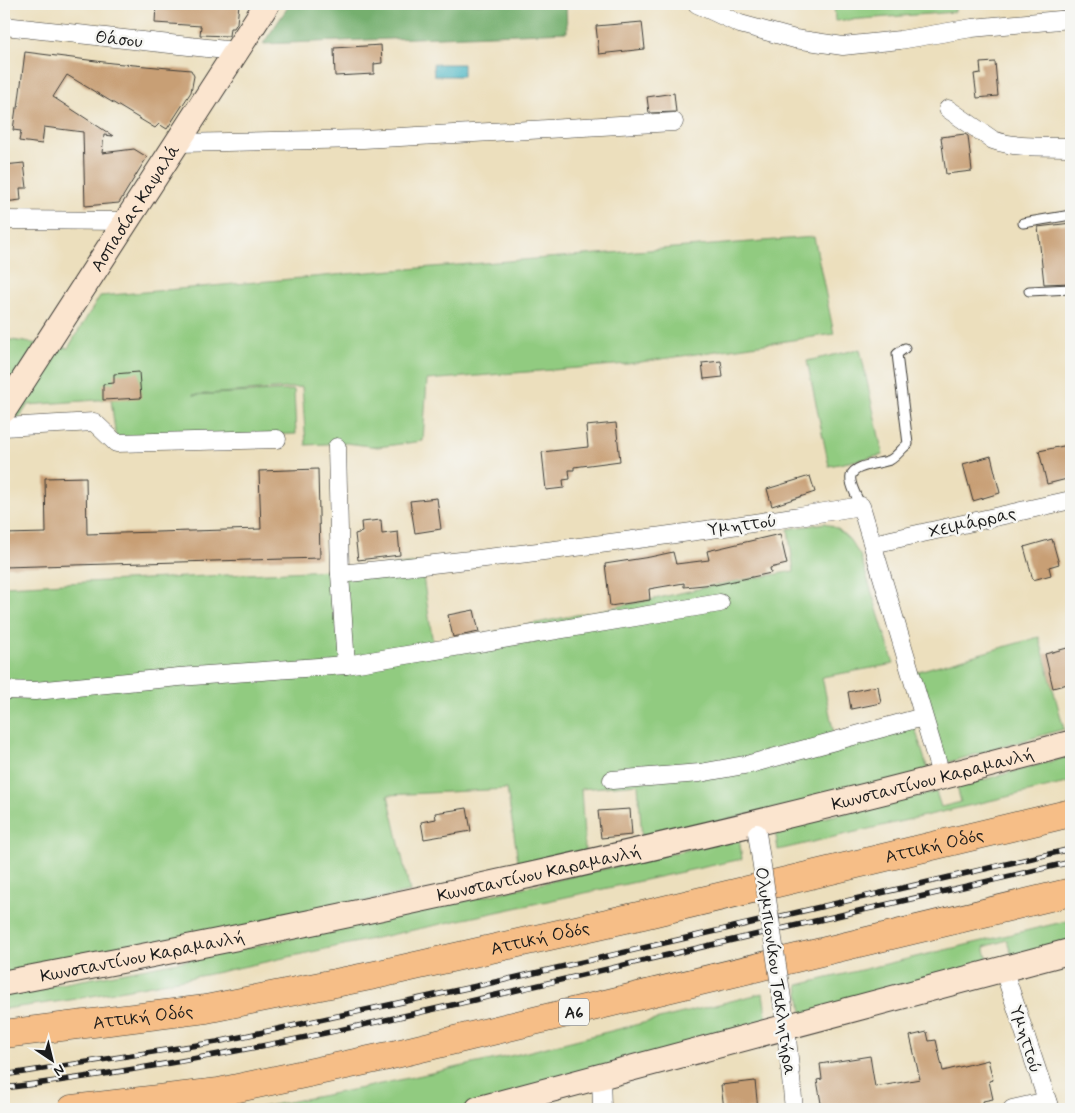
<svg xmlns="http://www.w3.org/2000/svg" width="1075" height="1113" font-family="Mynerve,sans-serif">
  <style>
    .green { fill: #91cb80; stroke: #56744e }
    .forest { fill: #74af6e; stroke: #486645 }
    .water { fill: #47b5c3; stroke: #326870 }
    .building { fill: #c89f75 }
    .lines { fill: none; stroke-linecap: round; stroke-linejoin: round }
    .lane-casing { stroke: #3b3934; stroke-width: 11 }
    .street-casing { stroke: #3b3934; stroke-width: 19 }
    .secondary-casing { stroke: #3b3934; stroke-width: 27 }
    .highway-casing { stroke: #3b3934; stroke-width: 29 }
    .lane { stroke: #fff; stroke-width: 9 }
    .street { stroke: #fff; stroke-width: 18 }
    .secondary { stroke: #fbe5cf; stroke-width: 25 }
    .highway { stroke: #f6be87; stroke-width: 28 }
    .rail-casing { stroke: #1c1c1c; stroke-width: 5.5 }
    .rail { stroke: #f6f6f2; stroke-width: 4; stroke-dasharray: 11; stroke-linecap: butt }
    .street-bridge-casing { stroke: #3b3934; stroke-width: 19; stroke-linecap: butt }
    .street-bridge { stroke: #fff; stroke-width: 18 }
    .labels { text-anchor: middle; stroke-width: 5; stroke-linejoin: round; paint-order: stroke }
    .shield { fill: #f6f6f2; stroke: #5d5d5c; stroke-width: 1 }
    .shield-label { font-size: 16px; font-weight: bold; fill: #1c1c1c }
    .street-label { font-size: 18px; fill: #1c1c1c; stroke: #f6f6f2 }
  </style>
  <rect width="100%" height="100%" fill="#f6f6f2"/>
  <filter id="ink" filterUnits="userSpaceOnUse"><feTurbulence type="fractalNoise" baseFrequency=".02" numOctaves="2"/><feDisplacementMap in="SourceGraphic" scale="10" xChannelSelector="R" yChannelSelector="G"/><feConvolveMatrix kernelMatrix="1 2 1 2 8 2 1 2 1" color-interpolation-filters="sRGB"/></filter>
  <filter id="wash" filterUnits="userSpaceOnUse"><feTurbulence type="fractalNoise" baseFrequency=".0096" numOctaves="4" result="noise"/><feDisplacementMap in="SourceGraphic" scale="20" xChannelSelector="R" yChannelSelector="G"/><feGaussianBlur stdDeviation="1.12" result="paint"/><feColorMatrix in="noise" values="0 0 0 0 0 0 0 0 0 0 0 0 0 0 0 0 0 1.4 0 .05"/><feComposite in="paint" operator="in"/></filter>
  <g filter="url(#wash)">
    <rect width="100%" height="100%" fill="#ecdfbd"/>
    <g class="green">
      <polygon points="834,4 955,4 955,12 835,21"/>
      <polygon points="814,237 834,334 627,364 427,380 423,441 378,447 346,443 306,445 302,387 193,395 294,390 296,434 116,439 111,399 28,405 4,440 4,339 68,348 100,296 369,272"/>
      <polygon points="860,349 883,455 829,466 807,361"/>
      <polygon points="825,523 838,529 849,539 860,555 894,664 822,677 837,748 914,725 929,773 642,839 638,784 581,789 585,852 519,867 507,789 388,795 410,892 4,976 4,586 349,569 421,563 433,644 650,600 715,585 794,571 788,529"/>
      <polygon points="1039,637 1064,729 946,763 915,672"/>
      <polygon points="1071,756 1071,782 778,850 775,829 936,792 941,807 961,802 957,787"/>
      <path d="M 739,838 L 742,859 L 205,975 L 70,1000 L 4,1009 L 4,994 C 251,952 495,894 739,838 Z"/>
      <polygon points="1071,920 1071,948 1014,963 1007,940 984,947 991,969 803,1019 798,985"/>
      <polygon points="763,993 768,1028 459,1109 252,1109 362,1088 519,1054"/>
    </g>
    <polygon class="forest" points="290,4 566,4 567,32 263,44"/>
    <polygon class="water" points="433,64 463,64 463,76 434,76"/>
    <g id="blocks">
      <g class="building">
        <polygon points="156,4 239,4 237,23 234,28 230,28 229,36 200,35 201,26 155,23"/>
        <polygon points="642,22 645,49 599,54 596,26"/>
        <polygon points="381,45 382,63 374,64 374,74 335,76 334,48"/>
        <polygon points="25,52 112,63 191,70 194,76 191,92 167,129 159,124 155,128 67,75 53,97 113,136 104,135 102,153 134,149 147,157 119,203 85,206 83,132 44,127 42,144 19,141 21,131 13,130 16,108 18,108"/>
        <polygon points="995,62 998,96 977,98 974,74 981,73 980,63"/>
        <polygon points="674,93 676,112 649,113 647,97"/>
        <polygon points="965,134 968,136 972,171 946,174 941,137"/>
        <polygon points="24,163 27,188 20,188 21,200 4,202 4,165"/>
        <polygon points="1071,223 1071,283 1044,284 1038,227"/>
        <polygon points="721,361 723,377 704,379 702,363"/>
        <polygon points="139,372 141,398 103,400 103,384 114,383 114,374"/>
        <polygon points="616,423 620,461 574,467 574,470 569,470 570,479 563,480 564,488 546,490 542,452 588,447 586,426"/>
        <polygon points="1068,445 1071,462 1071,478 1047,484 1039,451"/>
        <polygon points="991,456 1000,493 973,501 963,464"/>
        <polygon points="318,469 320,558 4,567 4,534 46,533 45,478 86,477 87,534 261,529 259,471"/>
        <polygon points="810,476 815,492 772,506 767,489"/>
        <polygon points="437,498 441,529 415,533 410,501"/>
        <polygon points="381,520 382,534 398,532 400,555 358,560 355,534 362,532 361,522"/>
        <polygon points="780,534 787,564 770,568 771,573 715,585 714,584 684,587 684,583 649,589 650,600 610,606 605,564 650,557 673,552 676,564 709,560 707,551"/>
        <polygon points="1052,539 1059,564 1049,567 1051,575 1033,580 1024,547"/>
        <polygon points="474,610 479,632 453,637 448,615"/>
        <polygon points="1071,647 1071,683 1053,688 1045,654"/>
        <polygon points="878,686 881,703 851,709 848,692"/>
        <polygon points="467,808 471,831 424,839 421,822 436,819 435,813"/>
        <polygon points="630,809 632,835 601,838 598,811"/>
        <polygon points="927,1032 929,1041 936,1040 943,1071 988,1060 993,1080 989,1081 993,1099 983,1101 984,1107 974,1109 822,1109 817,1080 822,1079 820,1064 870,1056 875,1087 920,1079 910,1036"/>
        <polygon points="755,1081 758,1109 724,1109 721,1085"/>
      </g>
    </g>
  </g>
  <g filter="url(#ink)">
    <use href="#blocks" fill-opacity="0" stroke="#3b3934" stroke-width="1"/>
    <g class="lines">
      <g class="lane-casing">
        <g id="lane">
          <polyline points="1023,223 1071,215"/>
          <polyline points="1029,291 1071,289"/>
          <path d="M 861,506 C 858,499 849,484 851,476 C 854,464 881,464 890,460 C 896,457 902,448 908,444 L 897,354 L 905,348"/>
        </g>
      </g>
      <g class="street-casing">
        <g id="street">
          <polyline points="697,4 740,24 795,39 843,46 900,40 972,28 1071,19"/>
          <polyline points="4,26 235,51"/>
          <path d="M 948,109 L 993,140 C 1018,149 1045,146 1071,147"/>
          <polyline points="178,143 363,139 674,122"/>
          <polyline points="4,220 127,221"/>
          <polyline points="4,427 94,422 116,443 277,439"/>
          <polyline points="337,447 340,574 346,665"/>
          <polyline points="873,544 1071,500"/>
          <path d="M 340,574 C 514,556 688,535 861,506 L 942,778"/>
          <polyline points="4,690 35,691 179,677 346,665 720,603"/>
          <polyline points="612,780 700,773 750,764 923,717"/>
          <polyline points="1003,968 1050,1109"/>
          <polyline points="781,992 786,1028 794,1109"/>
          <polyline points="601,1076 602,1109"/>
          <polyline points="1012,1109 1047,1101"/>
        </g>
      </g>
      <g class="secondary-casing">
        <g id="secondary">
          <path id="s1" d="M 4,410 L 267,4"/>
          <path id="s2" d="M 4,983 C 362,916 719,837 1071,743"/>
          <polyline points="478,1109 1071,951"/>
        </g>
      </g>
      <g class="highway-casing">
        <g id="highway">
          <path id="s3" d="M 4,1034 L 206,1009 L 375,975 L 643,915 L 1071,813"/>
          <polyline points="72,1109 219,1092 388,1056 1071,892"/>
        </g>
      </g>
      <use href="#lane" class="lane"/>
      <use href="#street" class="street"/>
      <use href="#secondary" class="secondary"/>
      <use href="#highway" class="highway"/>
      <g class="rail-casing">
        <g id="rail">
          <polyline points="4,1075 217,1042 500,981 1071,849"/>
          <path d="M 4,1088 C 216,1062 425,1012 633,963 C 779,929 925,896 1071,862"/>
        </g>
      </g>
      <use href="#rail" class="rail"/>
      <g class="street-bridge-casing">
        <polyline id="street-bridge" points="757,833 781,992"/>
      </g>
      <use href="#street-bridge" class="street-bridge"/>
    </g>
  </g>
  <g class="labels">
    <rect class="shield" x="559" y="998.5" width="30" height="27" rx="4"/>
    <g class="shield-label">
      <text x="574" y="1018">Α6</text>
    </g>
    <g class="street-label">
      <text transform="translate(119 39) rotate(6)" y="6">Θάσου</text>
      <text dy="6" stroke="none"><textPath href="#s1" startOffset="241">Ασπασίας Καψαλά</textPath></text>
      <text transform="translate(972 522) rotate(-13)" y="6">Χειμάρρας</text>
      <text transform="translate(742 525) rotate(-8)" y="6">Υμηττού</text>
      <text dy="6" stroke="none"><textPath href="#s2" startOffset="951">Κωνσταντίνου Καραμανλή</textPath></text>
      <text dy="6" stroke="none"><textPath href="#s3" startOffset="950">Αττική Οδός</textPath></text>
      <text dy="6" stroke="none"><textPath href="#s2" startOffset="546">Κωνσταντίνου Καραμανλή</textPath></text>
      <text dy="6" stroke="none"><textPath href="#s3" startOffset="545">Αττική Οδός</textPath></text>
      <text dy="6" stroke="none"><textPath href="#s2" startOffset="141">Κωνσταντίνου Καραμανλή</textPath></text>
      <text transform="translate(776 971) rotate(82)" y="6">Ολυμπιονίκου Τσικλητήρα</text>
      <text dy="6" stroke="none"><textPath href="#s3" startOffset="140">Αττική Οδός</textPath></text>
      <text transform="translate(1026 1039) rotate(72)" y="6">Υμηττού</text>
    </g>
  </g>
  <rect width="1075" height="1113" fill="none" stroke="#f6f6f2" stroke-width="20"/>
  <g transform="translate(52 1060) rotate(145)" stroke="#f6f6f2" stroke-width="4" paint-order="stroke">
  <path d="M0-4L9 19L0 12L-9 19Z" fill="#1c1c1c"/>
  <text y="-8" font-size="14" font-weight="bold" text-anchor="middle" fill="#1c1c1c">N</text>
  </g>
</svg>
